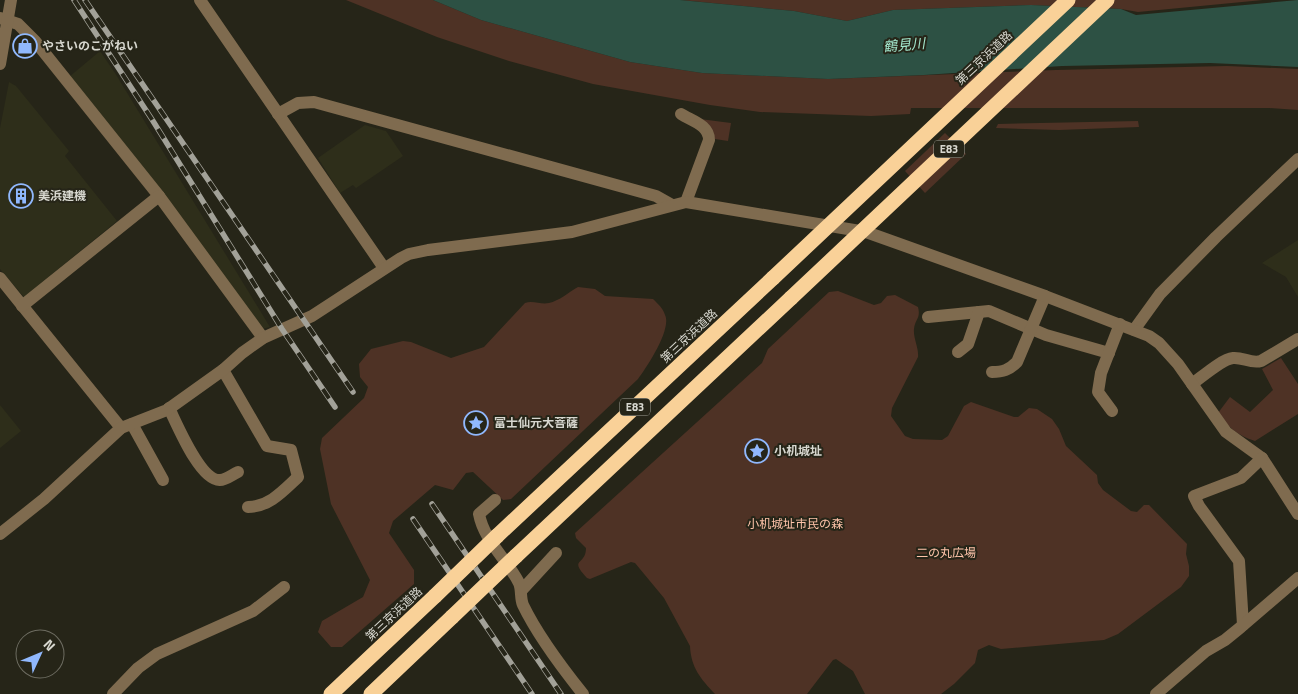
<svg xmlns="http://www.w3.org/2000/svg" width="1298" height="694" font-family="'Titillium Web','Noto Sans JP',sans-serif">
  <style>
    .built { fill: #2e2e1a }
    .green { fill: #4e3225 }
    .water { fill: #2d5144 }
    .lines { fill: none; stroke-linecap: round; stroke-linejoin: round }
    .minor { stroke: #7f6b4f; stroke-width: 12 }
    .highway { stroke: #f9d198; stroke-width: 15 }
    .rail-casing { stroke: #a2a198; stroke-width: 5.5 }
    .rail { stroke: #262518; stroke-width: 4; stroke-dasharray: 11; stroke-linecap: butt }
    .highway-bridge { stroke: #f9d198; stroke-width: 15 }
    .labels { text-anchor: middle; stroke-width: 4; stroke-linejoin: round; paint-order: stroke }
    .shield { fill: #262518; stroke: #a2a298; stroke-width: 1 }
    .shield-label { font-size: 11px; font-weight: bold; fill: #d7d7cf }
    .poi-label { font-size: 12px; font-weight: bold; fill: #d7d7cf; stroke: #262518; text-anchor: start }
    .street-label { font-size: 12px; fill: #d7d7cf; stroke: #262518 }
    .park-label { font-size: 12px; fill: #fec3a9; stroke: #262518 }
    .water-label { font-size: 14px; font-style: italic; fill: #a1e4ca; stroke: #262518 }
  </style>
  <rect width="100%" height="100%" fill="#262518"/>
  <g class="built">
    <polygon points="100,51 115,73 270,327 262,329 69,77"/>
    <polygon points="9,82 16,86 69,151 65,156 117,221 24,297 0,269 0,128"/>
    <polygon points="365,125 386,131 403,156 356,188 353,185 340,193 318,158"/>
    <polygon points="1298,240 1298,297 1286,277 1262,263"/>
    <polygon points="0,405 21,431 0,448"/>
  </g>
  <g class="green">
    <polygon points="346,0 433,0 481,20 630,62 702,73 828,79 1056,70 1227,66 1298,69 1298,110 1269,108 911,108 910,114 871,116 760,112 710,105 593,84 509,61 437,37"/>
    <polygon points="681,0 1263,0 1138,12 1121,9 1031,5 893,10 847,21 794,11"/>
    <polygon points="692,118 731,123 728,141 715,139"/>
    <polygon points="1138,121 1139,127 1059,130 996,128 998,124"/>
    <polygon points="945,133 966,154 925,193 905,171"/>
    <path d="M 578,287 L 595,289 L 605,296 L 653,299 C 658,304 663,308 665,315 C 672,329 647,367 638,379 L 511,499 L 503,500 L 473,472 L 466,473 L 453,490 L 435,485 L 393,521 L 389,533 L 414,570 L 414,584 L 342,647 L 331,647 L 318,632 L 322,621 L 363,597 L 370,580 L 331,504 L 320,449 L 322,438 L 364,398 L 368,387 L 360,377 L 359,364 L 371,349 L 403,341 L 411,342 L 451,358 L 484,347 L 525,303 C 533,300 541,305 549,303 C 559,301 569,292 578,287 Z"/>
    <path d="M 838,291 L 874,305 L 881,303 L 887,296 L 895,295 L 918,307 C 921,319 915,319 914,329 C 913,338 919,348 918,357 L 892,408 L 891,416 L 905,436 L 913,439 L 942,440 L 948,436 L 964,406 L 971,402 L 1014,417 L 1018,417 L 1029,408 L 1037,409 L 1052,419 L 1059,429 L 1066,446 L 1097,475 L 1098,483 L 1103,490 L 1131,511 L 1137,512 L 1144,505 L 1149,505 L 1187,544 L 1186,554 L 1189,566 L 1189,576 L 1181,587 L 1118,634 L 1104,640 L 1001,649 L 989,645 L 978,650 L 975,663 L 954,684 L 941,694 L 865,694 L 853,671 L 836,659 L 833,660 L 807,694 L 715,694 C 701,679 691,668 690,646 L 664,598 L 635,563 L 631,562 L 590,579 L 587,578 C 568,558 586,566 586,548 L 576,538 L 575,533 L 762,363 L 768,349 L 829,292 Z"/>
    <path d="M 1281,358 L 1298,384 L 1298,414 L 1255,441 C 1237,435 1229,428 1218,413 L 1230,397 L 1250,412 L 1273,390 L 1262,369 Z"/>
  </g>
  <polygon class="water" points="433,0 680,0 794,11 847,21 893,10 1031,5 1121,9 1136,15 1298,0 1298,67 1210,63 1062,66 924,75 828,79 702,73 630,62 481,20"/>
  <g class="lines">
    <g class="minor">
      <polyline points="200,0 384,268"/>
      <polyline points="0,18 18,24 35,41 159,196 263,338"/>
      <polyline points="0,64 11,0"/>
      <polyline points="278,114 298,103 314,102 656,196 672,205"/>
      <path d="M 681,114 C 692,121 709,125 709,140 L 686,202"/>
      <polyline points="0,278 121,428"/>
      <polyline points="22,306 159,196"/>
      <polyline points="928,317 989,311 1046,335 1109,353"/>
      <polyline points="1134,330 1160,294 1216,237 1298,159"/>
      <polyline points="958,352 968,344 979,312"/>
      <path d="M 223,370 L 267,446 L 291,450 L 298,477 C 283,491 269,507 248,507"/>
      <path d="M 992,372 C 1003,372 1009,370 1017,362 L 1045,296"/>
      <path d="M 1192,384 C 1202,377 1222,359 1233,358 C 1243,357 1251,364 1261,361 L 1298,339"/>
      <path d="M 169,408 C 177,424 200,481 220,480 C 226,480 233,474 238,472"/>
      <polyline points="1112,411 1098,392 1101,373 1120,324"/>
      <polyline points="132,424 163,480"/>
      <path d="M 495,500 L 479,514 C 484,541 507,559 519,583 C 522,590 520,598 523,605 C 537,634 563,669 583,694"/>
      <polyline points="0,534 44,499 121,428 167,410 223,370 242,353 263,338 312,316 401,258 409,254 428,250 572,232 686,202 866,232 1045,296 1149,336 1159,343 1178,364 1226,432 1262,458 1298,514"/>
      <polyline points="521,591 556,553"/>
      <polyline points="1243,625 1239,561 1199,506 1194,496 1241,478 1262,458"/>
      <polyline points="113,694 138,668 157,654 253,611 284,587"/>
      <polyline points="1156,694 1206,651 1225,640 1241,627 1298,578"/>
    </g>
    <g class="highway">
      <polyline points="497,536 773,278"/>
      <polyline points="516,556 791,298"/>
      <polyline points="331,694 435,596"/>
      <polyline points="371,694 452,617"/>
    </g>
    <g class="rail-casing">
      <g id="rail">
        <polyline points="74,0 153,121 282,329 335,407"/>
        <polyline points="85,0 353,392"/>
        <polyline points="432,504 561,694"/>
        <polyline points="413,519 532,694"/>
      </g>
    </g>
    <use href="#rail" class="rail"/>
    <g class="highway-bridge">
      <polyline points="773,278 1068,0"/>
      <polyline points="791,298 1107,0"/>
      <polyline points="435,596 497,536"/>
      <polyline points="452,617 516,556"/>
    </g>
  </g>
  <defs>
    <g id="shop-ring" transform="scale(1.25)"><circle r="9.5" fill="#262518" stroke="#90b8fd" stroke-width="1.5"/><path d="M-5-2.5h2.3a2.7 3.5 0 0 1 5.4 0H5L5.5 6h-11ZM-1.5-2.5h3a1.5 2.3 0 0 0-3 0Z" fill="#90b8fd"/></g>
    <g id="building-ring" transform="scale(1.25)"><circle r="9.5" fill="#262518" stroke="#90b8fd" stroke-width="1.5"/><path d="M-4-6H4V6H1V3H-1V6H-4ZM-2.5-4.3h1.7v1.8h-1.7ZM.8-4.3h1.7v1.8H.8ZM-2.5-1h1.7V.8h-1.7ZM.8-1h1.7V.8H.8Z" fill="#90b8fd"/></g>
    <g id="sight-ring" transform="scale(1.25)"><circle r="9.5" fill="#262518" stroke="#90b8fd" stroke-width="1.5"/><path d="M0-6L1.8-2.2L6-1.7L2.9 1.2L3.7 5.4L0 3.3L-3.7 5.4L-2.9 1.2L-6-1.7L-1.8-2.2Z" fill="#90b8fd"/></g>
  </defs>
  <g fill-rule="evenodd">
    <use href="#shop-ring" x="25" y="46"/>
    <use href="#building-ring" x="21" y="196"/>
    <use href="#sight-ring" x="476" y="423"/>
    <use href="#sight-ring" x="757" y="451"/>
  </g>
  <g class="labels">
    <g class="shield">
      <rect x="934" y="140.5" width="30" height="17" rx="4"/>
      <rect x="620" y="398.5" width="30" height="17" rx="4"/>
    </g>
    <g class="shield-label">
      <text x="949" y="153">E83</text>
      <text x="635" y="411">E83</text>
    </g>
    <g class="poi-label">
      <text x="42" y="50">やさいのこがねい</text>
      <text x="38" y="200">美浜建機</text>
      <text x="494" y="427">富士仙元大菩薩</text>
      <text x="774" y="455">小机城址</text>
    </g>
    <g class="street-label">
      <text transform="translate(984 58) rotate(-43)" y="4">第三京浜道路</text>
      <text transform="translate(689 336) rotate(-43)" y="4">第三京浜道路</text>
      <text transform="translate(394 614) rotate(-43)" y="4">第三京浜道路</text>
    </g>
    <g class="park-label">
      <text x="795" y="528">小机城址市民の森</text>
      <text x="946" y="557">二の丸広場</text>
    </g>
    <g class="water-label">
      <text transform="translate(904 45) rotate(-5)" y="5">鶴見川</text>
    </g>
  </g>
  <g transform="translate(40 654) rotate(46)"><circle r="24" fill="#262518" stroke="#6d6c61"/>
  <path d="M0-4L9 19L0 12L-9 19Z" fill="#90b8fd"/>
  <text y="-8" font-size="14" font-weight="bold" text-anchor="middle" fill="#d7d7cf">N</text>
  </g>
</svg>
